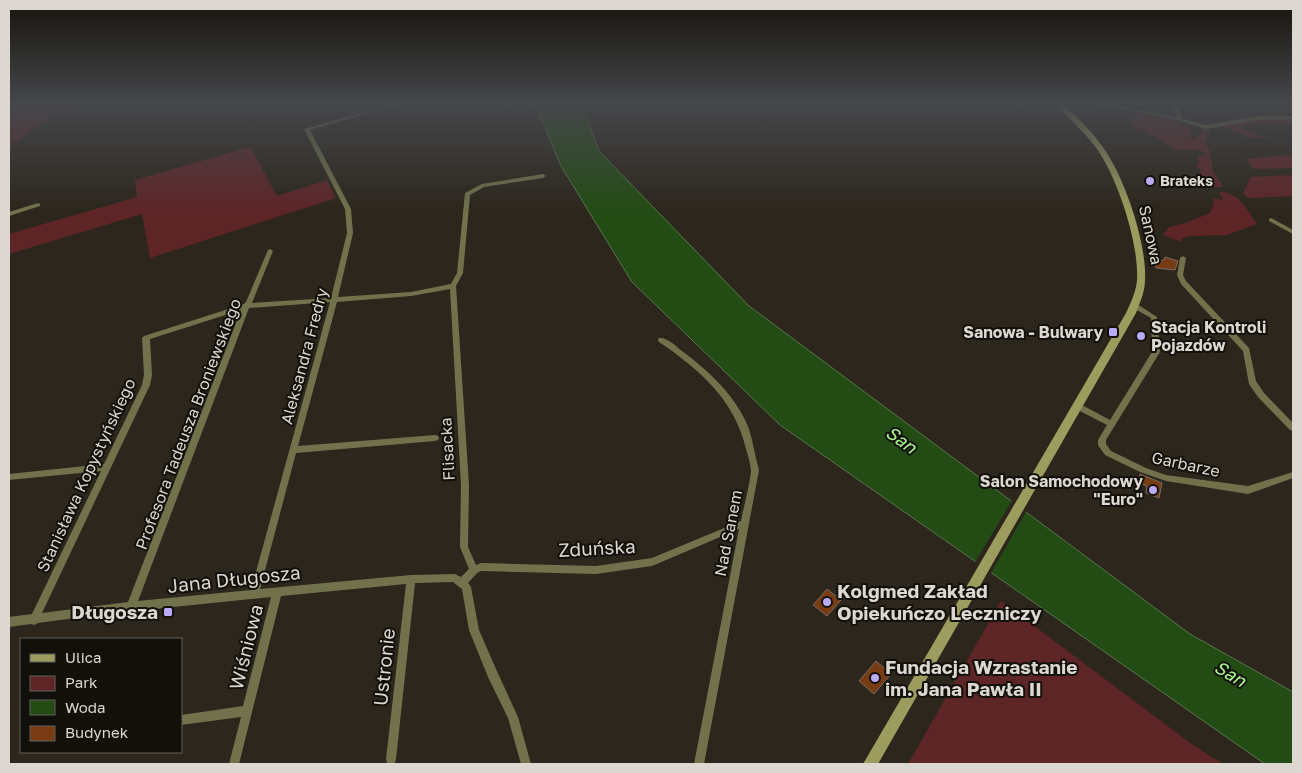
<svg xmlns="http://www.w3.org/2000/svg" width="1302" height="773" font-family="'Golos Text',sans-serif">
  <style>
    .green { fill: #5e2527 }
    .water { fill: #234c14; stroke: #5a764d }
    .pier { fill: #2c261c }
    .building { fill: #773c14; stroke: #786b64 }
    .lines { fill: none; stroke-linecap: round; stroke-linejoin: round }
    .street { fill: #71724c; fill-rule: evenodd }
    .secondary { fill: #9b9c5e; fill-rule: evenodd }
    .poi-dot { fill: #b9abf7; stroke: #12100b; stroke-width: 2 }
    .labels { text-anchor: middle; stroke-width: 4; stroke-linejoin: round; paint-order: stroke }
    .far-poi-label { font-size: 14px; font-weight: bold; fill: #dcd7d1; stroke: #12100b; text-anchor: start }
    .street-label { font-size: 16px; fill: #dcd7d1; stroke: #12100b }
    .poi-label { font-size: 16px; font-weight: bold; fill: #dcd7d1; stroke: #12100b; text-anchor: end }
    .water-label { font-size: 18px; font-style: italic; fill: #a9f691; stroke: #12100b }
    .near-street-label { font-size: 19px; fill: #dcd7d1; stroke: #12100b }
    .near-poi-label { font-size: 19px; font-weight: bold; fill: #dcd7d1; stroke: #12100b; text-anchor: start }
  </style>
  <rect width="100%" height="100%" fill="#2c261c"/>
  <g class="green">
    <polygon points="9,104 72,104 9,146"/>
    <polygon points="1138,112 1173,119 1191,128 1190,138 1198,139 1196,136 1201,135 1202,127 1205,127 1210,133 1205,141 1210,152 1213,172 1224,187 1215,187 1206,181 1199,171 1202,170 1195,166 1199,164 1198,157 1205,154 1203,151 1188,149 1180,151 1135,127 1131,124"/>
    <polygon points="1259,120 1293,120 1293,124 1248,124 1239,127 1266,138 1248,137 1221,126"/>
    <polygon points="250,147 277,196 327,180 336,198 150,258 142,214 9,254 9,234 137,197 135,180"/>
    <polygon points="1283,155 1293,156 1293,168 1253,169 1246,159"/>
    <polygon points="1293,175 1293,196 1248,198 1243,193 1251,177"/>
    <path d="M 1219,192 C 1240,192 1246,209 1257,224 L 1227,235 L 1191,236 L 1182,238 L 1181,242 L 1163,235 L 1169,227 L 1183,224 L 1210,213 L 1214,203 L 1213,198 L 1223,200 Z"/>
    <polygon points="1001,601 1193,745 1223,764 908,764"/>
  </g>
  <polygon class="water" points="535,104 582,104 599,151 749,306 1190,634 1293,692 1293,764 1265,764 780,425 632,282 561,166"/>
  <polygon class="pier" points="1013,499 1027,510 990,575 974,564"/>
  <g class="building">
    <polygon points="1165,257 1178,261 1175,270 1156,268 1154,261 1164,260"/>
    <polygon points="1140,474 1162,483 1159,498 1146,493 1147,486 1139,483"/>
    <polygon points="827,589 841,600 827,616 813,605"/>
    <polygon points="876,661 891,674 874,694 859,681"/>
  </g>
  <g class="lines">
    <g class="street">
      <path d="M 393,104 L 399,104 L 310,130 L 351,209 L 353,233 L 338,297 L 411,292 L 451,284 L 457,273 L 465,193 L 482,184 L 543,174 L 546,176 L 543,178 L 484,187 L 470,195 L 463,273 L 456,286 L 469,485 L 468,547 L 476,565 L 481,563 L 596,566 L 652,558 L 741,521 C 744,505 749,488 751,472 C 751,465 748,456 746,449 C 735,400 699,369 659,342 L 658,340 L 659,338 C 667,337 676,346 682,351 C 709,371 737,397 749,429 C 753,442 755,456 759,470 L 704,764 L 694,764 L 739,529 L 652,566 L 596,574 L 481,571 L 477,573 L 468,583 L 471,587 L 479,630 L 496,669 L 518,717 L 531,764 L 521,764 L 508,718 L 488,677 L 469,630 L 462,589 L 453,582 L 415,583 L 396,759 L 395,763 L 391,764 L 387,763 L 386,759 L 406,584 L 281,596 L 239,764 L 229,764 L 241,717 L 181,725 L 181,715 L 243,706 L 271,597 L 105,614 L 38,623 L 34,625 L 31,624 L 9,627 L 9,617 L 32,614 L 101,471 L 9,480 L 9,474 L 104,464 L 142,385 L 144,375 L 142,338 L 144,336 L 244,304 L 246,302 L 268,250 L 270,249 L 273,251 L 252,303 L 331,298 L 347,233 L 345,209 L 304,129 ZM 450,289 L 461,485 L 460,547 L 469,569 L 461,577 L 455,574 L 411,575 L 260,589 L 296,453 L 435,441 L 438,440 L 439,438 L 438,436 L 435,435 L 298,446 L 337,302 L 411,296 ZM 330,302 L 251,590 L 138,601 L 249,308 ZM 241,310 L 128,602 L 42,613 L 150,385 L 152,375 L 150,339 Z"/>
      <polygon points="1099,104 1107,104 1177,117 1172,104 1176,104 1182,119 1206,125 1258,116 1293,116 1293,119 1258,120 1206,129 1167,117 1101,105"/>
      <polygon points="38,203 40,204 40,206 9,216 9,212"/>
      <polygon points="1271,218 1293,230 1293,234 1269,221 1269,219"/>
      <polygon points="1183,256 1186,258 1183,275 1186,281 1249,348 1256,381 1264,393 1293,423 1293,431 1290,430 1258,397 1249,384 1243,351 1181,284 1177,275 1180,258"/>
      <polygon points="1133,304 1137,304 1157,317 1160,352 1106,440 1106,444 1111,451 1146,468 1166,475 1248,486 1293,472 1293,478 1248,494 1166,481 1140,472 1105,455 1098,445 1098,440 1107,425 1074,408 1073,406 1074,404 1080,404 1110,420 1152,352 1151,318 1133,308 1132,306"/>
    </g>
    <path class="secondary" d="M 1056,104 L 1062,104 C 1077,117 1091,130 1102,146 C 1124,175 1147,243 1145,280 C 1145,292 1140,302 1136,313 L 878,764 L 863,764 L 1126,313 C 1131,302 1136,292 1137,280 C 1139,243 1118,179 1097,149 C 1085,132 1069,119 1056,104 Z"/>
  </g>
  <linearGradient id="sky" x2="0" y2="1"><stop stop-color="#18150f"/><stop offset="0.49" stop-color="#45474b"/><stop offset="1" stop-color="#45474b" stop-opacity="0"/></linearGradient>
  <rect width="1302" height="212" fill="url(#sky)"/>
  <g class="poi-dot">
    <circle cx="1150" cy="181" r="5"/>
    <rect x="1108" y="327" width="10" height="10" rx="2.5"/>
    <circle cx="1141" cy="336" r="5"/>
    <circle cx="1153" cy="490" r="5"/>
    <circle cx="827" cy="602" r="5"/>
    <rect x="163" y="607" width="10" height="10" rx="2.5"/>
    <circle cx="875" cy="678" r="5"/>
  </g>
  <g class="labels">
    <g class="far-poi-label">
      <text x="1160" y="186">Brateks</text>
    </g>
    <g class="street-label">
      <text transform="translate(1151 235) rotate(78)" y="6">Sanowa</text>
      <text transform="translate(304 356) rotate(-75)" y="6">Aleksandra Fredry</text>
      <text transform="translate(188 424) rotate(-69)" y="6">Profesora Tadeusza Broniewskiego</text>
      <text transform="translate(447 449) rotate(-93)" y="6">Flisacka</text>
      <text transform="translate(1186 464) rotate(12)" y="6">Garbarze</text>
      <text transform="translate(86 475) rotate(-65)" y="6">Stanisława Kopystyńskiego</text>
      <text transform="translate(728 533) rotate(-79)" y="6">Nad Sanem</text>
    </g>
    <g class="poi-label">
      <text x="1151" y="333" text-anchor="start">Stacja Kontroli<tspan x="1151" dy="18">Pojazdów</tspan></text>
      <text x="1103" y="338">Sanowa - Bulwary</text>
      <text x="1143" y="487">Salon Samochodowy<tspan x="1143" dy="18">"Euro"</tspan></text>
    </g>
    <g class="water-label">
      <text transform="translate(901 440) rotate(36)" y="6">San</text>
      <text transform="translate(1230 674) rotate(31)" y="6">San</text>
    </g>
    <g class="near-street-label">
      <text transform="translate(597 548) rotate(-3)" y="7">Zduńska</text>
      <text transform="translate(234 579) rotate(-6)" y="7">Jana Długosza</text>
      <text transform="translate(246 647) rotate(-76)" y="7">Wiśniowa</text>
      <text transform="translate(384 667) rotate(-84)" y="7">Ustronie</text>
    </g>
    <g class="near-poi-label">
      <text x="837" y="598">Kolgmed Zakład<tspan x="837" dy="22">Opiekuńczo Leczniczy</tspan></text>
      <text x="158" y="619" text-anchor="end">Długosza</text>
      <text x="885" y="674">Fundacja Wzrastanie<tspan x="885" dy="22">im. Jana Pawła II</tspan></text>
    </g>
  </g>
  <rect width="1302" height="773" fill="none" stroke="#dcd7d1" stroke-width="20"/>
  <rect x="20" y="638" width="162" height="115" fill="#12100b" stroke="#63605a"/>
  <rect x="30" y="654" width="25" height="8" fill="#9b9c5e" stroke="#63605a"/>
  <text x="65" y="663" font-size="15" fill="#dcd7d1">Ulica</text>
  <rect x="30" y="676" width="25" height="15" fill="#5e2527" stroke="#63605a"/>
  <text x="65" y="688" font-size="15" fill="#dcd7d1">Park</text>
  <rect x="30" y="700" width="25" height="15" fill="#234c14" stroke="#63605a"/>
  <text x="65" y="713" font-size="15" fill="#dcd7d1">Woda</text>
  <rect x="30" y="726" width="25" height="15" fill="#773c14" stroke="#63605a"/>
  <text x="65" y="738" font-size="15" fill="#dcd7d1">Budynek</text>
</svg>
